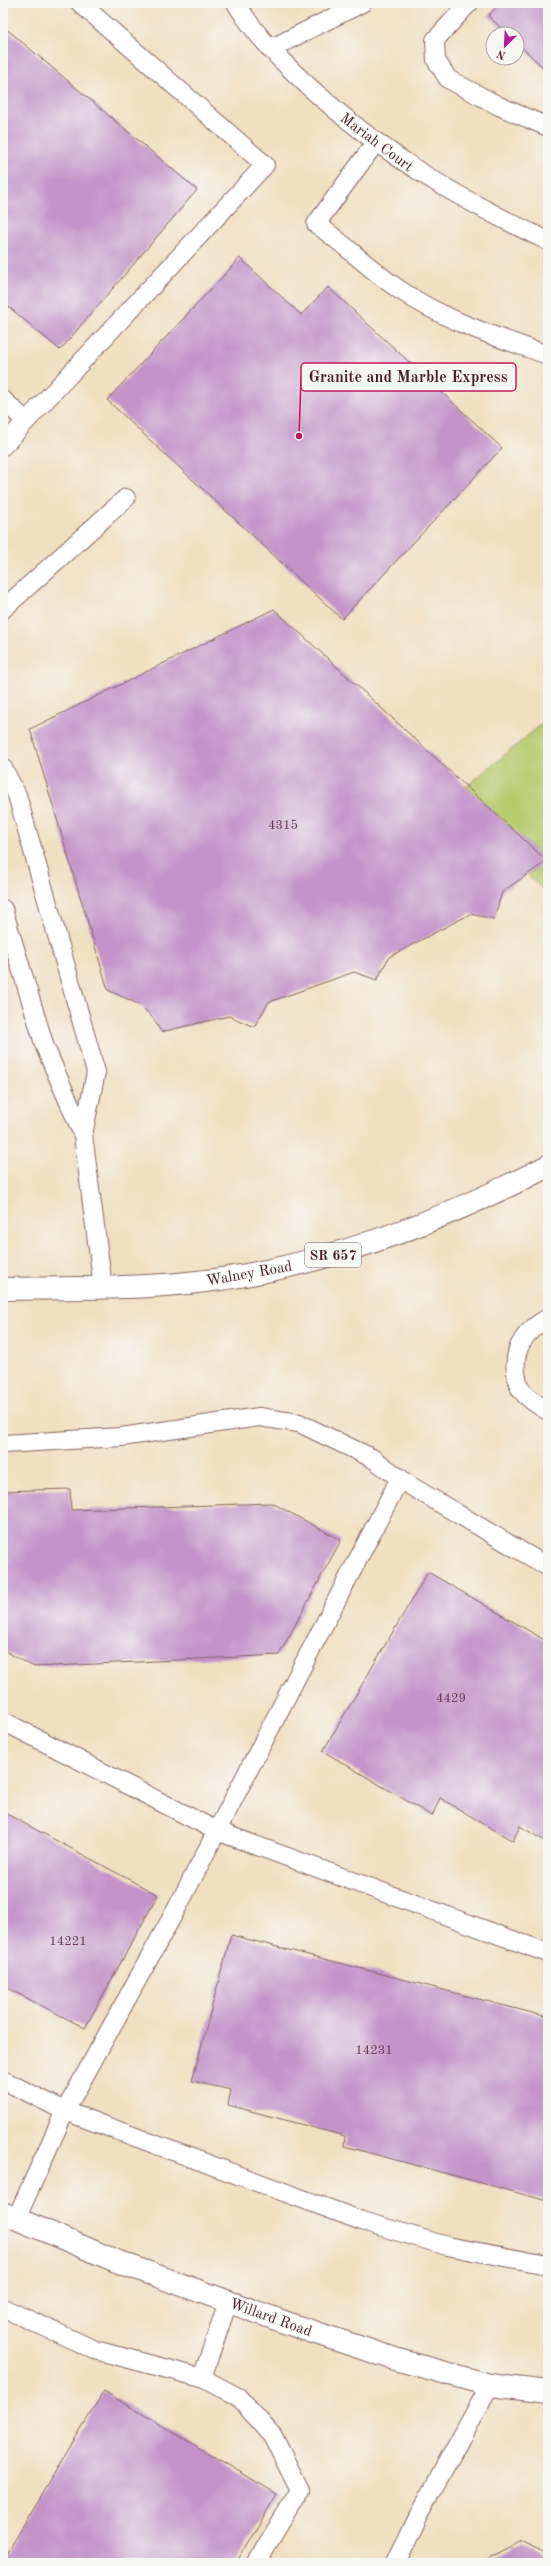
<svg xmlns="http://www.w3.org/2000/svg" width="551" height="2566" font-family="'Old Standard TT',serif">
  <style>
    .green { fill: #b7ca6e; stroke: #80744c }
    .building { fill: #c294c9 }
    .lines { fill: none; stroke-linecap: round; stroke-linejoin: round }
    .service-casing { stroke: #846260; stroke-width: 20 }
    .secondary-casing { stroke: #846260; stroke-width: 24 }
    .primary-casing { stroke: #846260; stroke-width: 24 }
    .service { stroke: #fff; stroke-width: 18 }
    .secondary { stroke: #fff; stroke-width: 22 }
    .primary { stroke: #fff; stroke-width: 22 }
    .labels { text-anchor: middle; stroke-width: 3; stroke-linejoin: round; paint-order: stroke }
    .number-label { font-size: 13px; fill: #683c52 }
    .shield { fill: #f6f6f2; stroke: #7e6067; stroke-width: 1 }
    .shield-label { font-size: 14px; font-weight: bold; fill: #4a1f2b }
    .street-label { font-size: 15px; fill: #4a1f2b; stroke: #f6f6f2 }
    .leader { fill: none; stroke: #c2185b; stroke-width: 1.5 }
    .callout-dot { fill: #c2185b; stroke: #f6f6f2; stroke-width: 1.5 }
    .callout { fill: #f6f6f2; stroke: #c2185b; stroke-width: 1.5 }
    .callout-label { font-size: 16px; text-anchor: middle; font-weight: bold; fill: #4a1f2b }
  </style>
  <rect width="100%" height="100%" fill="#f6f6f2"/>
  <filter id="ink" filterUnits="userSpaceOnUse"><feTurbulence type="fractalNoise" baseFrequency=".025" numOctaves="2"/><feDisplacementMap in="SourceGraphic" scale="8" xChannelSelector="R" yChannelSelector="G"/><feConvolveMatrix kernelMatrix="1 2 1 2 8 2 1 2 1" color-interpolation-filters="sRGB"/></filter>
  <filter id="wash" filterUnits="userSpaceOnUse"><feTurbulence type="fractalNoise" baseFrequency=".012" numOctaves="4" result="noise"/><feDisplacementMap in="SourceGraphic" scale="16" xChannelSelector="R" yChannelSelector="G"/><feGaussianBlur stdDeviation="0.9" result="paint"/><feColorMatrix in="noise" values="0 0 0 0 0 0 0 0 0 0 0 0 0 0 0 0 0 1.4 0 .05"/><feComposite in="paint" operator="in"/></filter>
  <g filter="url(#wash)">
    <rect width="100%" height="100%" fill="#f1dfc1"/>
    <polygon class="green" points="548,719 548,894 528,875 547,861 466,787"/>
    <g id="blocks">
      <g class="building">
        <polygon points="500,3 548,3 548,72 517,43 517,34 508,34 488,16"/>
        <polygon points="3,26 197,190 60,350 3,302"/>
        <polygon points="240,258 301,315 328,287 502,448 342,619 107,400"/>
        <polygon points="274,609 547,861 502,892 494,919 470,914 389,957 377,980 354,972 269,1002 254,1027 229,1016 161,1032 153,1018 140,1005 108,990 30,729"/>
        <polygon points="70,1489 71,1510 272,1503 341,1540 279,1655 34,1667 3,1650 3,1491"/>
        <polygon points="428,1572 548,1642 548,1843 520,1826 513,1841 440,1798 432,1816 323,1751"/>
        <polygon points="3,1812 158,1895 85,2028 3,1986"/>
        <polygon points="231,1935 548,2017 548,2201 344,2146 345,2136 228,2105 231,2090 192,2081"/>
        <polygon points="104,2391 277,2494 236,2563 3,2563 3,2558"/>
        <polygon points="522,2542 548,2554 548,2563 481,2563"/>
      </g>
    </g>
  </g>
  <g filter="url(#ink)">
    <use href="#blocks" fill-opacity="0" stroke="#846260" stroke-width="1"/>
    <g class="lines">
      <g class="service-casing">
        <g id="service">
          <path d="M 236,3 C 257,38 286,66 316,93 C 390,159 459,199 548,241"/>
          <polyline points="469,3 435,40 436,60 448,79 499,106 548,127"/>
          <polyline points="270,49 362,3"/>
          <path d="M 376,142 L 316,224 C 345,244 370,270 400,290 C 445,321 497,337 548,355"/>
          <polyline points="3,400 26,421"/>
          <polyline points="3,446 265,165 80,3"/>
          <polyline points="3,609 126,498"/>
          <polyline points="3,768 17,795 96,1072 83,1135"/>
          <polyline points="3,909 45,1047 83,1135 103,1287"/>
          <path d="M 548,1318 C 526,1330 513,1347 516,1372 C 517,1378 518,1386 521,1390 C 528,1399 538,1405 548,1411"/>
          <polyline points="3,1444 121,1437 259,1417 299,1423 372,1458 409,1485 548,1567"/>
          <polyline points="3,1721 217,1831 548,1953"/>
          <polyline points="3,2080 65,2111 362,2221 447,2246 548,2265"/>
          <polyline points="16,2219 65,2111 178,1906 400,1478"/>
          <polyline points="3,2308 95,2350 202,2378 238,2397 273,2436 300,2490 256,2563"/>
          <polyline points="202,2378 228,2302"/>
          <polyline points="396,2563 418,2516 490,2385"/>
        </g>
      </g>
      <g class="secondary-casing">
        <polyline id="secondary" points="3,2213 116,2261 298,2327 395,2359 490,2385 548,2392"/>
      </g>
      <g class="primary-casing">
        <path id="primary" d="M 3,1289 C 64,1288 127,1289 188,1283 C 314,1271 436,1224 548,1166"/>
      </g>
      <use href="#service" class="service"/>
      <use href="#secondary" class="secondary"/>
      <use href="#primary" class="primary"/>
    </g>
  </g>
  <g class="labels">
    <g class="number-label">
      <text x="283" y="829">4315</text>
      <text x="451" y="1702">4429</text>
      <text x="68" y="1945">14221</text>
      <text x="374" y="2054">14231</text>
    </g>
    <rect class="shield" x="305" y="1243" width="56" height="24" rx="3"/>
    <g class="shield-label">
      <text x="333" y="1260">SR 657</text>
    </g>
    <g class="street-label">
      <text transform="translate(377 142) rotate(37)" y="5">Mariah Court</text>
      <text transform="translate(249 1273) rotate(-10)" y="5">Walney Road</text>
      <text transform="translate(271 2317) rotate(20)" y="5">Willard Road</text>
    </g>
  </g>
  <path class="leader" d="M299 436L301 377"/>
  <circle class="callout-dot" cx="299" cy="436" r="4"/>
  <rect class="callout" x="301" y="363" width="215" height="28" rx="4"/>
  <g class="callout-label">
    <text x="408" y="382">Granite and Marble Express</text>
  </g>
  <rect width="551" height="2566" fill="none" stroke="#f6f6f2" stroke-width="16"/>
  <g transform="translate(505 46) rotate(204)"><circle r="19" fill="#f6f6f2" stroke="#b1a0a2"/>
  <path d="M0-3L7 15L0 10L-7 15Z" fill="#b5179e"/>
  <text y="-6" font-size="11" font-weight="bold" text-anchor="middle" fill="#4a1f2b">N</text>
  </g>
</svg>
